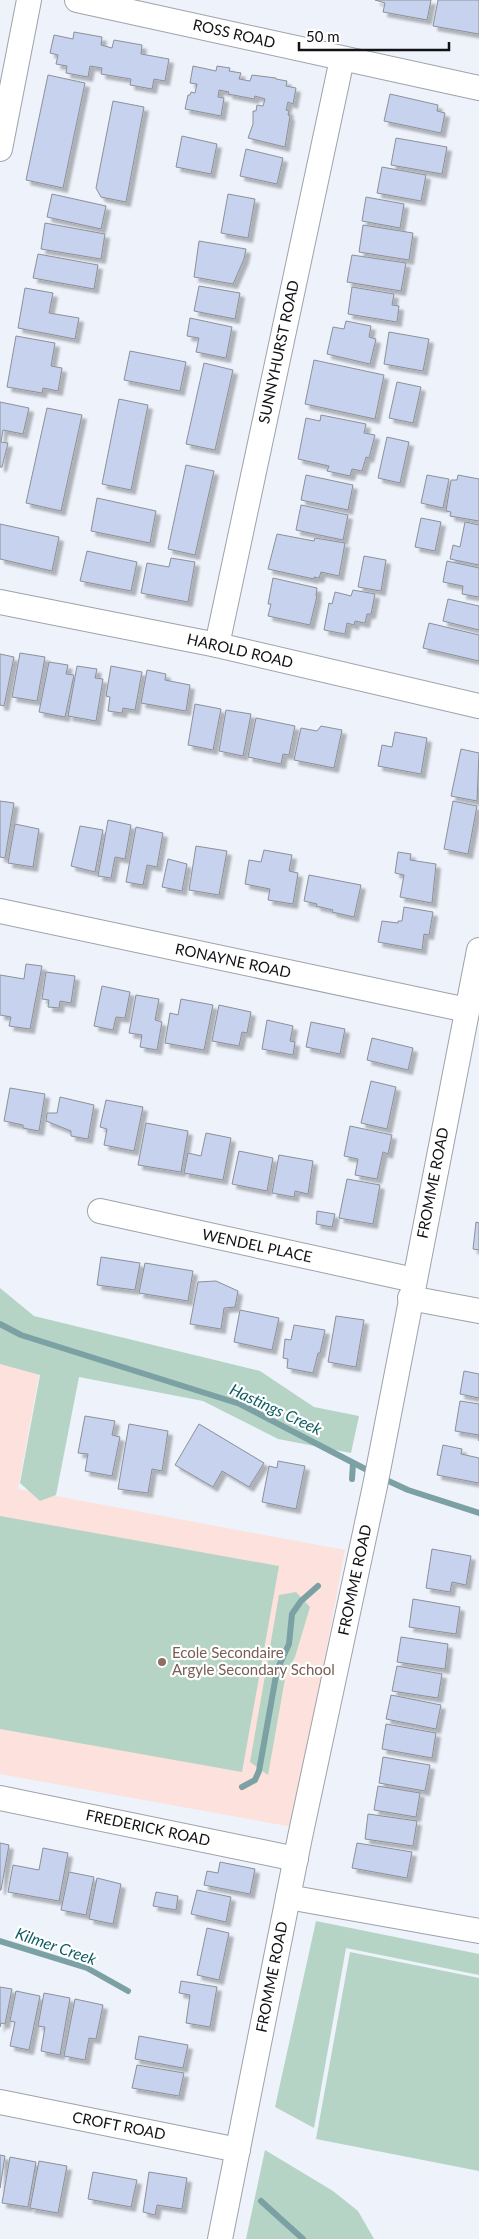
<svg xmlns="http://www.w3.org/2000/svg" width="479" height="2239" font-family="Lato,sans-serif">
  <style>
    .education { fill: #fce1dc }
    .green { fill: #b5d4c5 }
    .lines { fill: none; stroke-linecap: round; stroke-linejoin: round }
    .stream { stroke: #7ba1a4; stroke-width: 6 }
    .building { fill: #c6d2ee; stroke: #8c9098; filter: url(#shadow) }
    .minor-casing { stroke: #9ea2aa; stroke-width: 26 }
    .minor { stroke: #fff; stroke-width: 24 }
    .education-dot { fill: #8d6e63; stroke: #fff; stroke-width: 2 }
    .labels { text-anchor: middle; stroke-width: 4.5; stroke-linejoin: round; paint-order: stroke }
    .street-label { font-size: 15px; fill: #111215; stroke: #fff }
    .education-label { font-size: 15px; fill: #785e54; stroke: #fff; text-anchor: start }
    .water-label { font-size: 16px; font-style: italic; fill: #0d5d63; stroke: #fff }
  </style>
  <defs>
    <filter id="shadow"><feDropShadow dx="4.5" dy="4.5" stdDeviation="1" flood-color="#0004"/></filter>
  </defs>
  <rect width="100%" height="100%" fill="#eef2fb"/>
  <polygon class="education" points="0,1345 39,1375 18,1489 345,1550 293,1827 0,1774"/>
  <g class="green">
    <polygon points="0,1288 34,1316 260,1371 314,1407 359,1416 351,1453 278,1439 203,1401 79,1377 56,1495 40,1501 20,1483 40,1375 0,1364"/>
    <polygon points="0,1516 279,1566 242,1772 0,1729"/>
    <polygon points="296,1592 310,1607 295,1657 286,1673 268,1775 250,1762 279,1595"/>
    <polygon points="316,1921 479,1954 479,1975 346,1948 314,2128 275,2107"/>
    <polygon points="350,1952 479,1978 479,2171 316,2139"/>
    <polygon points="265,2150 333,2191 358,2211 374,2239 246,2239"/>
  </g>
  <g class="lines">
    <g class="stream">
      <polyline points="0,1324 21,1335 240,1404 373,1473"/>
      <polyline points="382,1478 408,1490 479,1513"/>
      <polyline points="352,1479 353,1464"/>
      <polyline points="242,1787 255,1780 259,1771 277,1670 289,1644 292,1614 301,1601 318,1586"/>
      <polyline points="0,1941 87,1968 128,1991"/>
      <polyline points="261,2201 303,2239"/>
    </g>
  </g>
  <g class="building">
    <polygon points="375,0 431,0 427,20 383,12 385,3"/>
    <polygon points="438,0 479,0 479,34 433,26"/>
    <polygon points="74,32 102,37 101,45 112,48 114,40 142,45 141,54 169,59 165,81 154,79 152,89 130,85 131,79 101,74 102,68 90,66 88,77 66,73 67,66 56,64 58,55 50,53 54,35 73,39"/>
    <polygon points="193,66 216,71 217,66 230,68 229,71 241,73 239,79 250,81 252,75 276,78 276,79 287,81 286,86 296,88 293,104 288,102 286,110 289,111 288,115 290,116 285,147 248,138 253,124 253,111 256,111 257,105 263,106 265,99 255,96 254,99 228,94 229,92 219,90 218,97 224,98 221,116 185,109 188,95 190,95 191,92 195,93 197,84 190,83"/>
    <polygon points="48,75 85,83 63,188 26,180"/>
    <polygon points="390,94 438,105 437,111 445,113 441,133 384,121"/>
    <polygon points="113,101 144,107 126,202 101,197 96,188"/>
    <polygon points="182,136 217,144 211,174 176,167"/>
    <polygon points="396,138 447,147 442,174 391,165"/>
    <polygon points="246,149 283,158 277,184 240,176"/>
    <polygon points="382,167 426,175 421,201 377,193"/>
    <polygon points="52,194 106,206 101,229 47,217"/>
    <polygon points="228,194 255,199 248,238 221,233"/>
    <polygon points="366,197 404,204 400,228 362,221"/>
    <polygon points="45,223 105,234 101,259 41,249"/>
    <polygon points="363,225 413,233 409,260 359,252"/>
    <polygon points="199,241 246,249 244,259 233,284 194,277"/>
    <polygon points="38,254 98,265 94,289 33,278"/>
    <polygon points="352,255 406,263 401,291 347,282"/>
    <polygon points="199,286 240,293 235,319 194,311"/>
    <polygon points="352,287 394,294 392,305 399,306 397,322 348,314"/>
    <polygon points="25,288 53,293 49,313 79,318 75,339 18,328"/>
    <polygon points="190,318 232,327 226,358 196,352 199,338 187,336"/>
    <polygon points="346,321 371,326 369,337 376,339 370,364 327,354 333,327 344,329"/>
    <polygon points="389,332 429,339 423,371 384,364"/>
    <polygon points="16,336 55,343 51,366 62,368 58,391 43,388 42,393 7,387"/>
    <polygon points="130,351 186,362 180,391 124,380"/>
    <polygon points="314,360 384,375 375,419 305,404"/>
    <polygon points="204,363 233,370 215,450 186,444"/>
    <polygon points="397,382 421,387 413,423 389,418"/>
    <polygon points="119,399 148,405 131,490 102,484"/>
    <polygon points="0,402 29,408 23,434 3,430 1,442 8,443 2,467 0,467"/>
    <polygon points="47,408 82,415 61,511 26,503"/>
    <polygon points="321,415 366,424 364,433 375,435 369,458 366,457 362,471 352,469 350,476 327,471 329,466 298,459 306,418 320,421"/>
    <polygon points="387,437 409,442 400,483 378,478"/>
    <polygon points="186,465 214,471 195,555 168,549"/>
    <polygon points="306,475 353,485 348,510 301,500"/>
    <polygon points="427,475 449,479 443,508 421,503"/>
    <polygon points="458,475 479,479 479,521 450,516 451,512 446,511 451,480 457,480"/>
    <polygon points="97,498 156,511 150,543 91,531"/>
    <polygon points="301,505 348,515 343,540 296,530"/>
    <polygon points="421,518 441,522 435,551 415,547"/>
    <polygon points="465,522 479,525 479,565 450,559 453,545 460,547"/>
    <polygon points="0,524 59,537 52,571 0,559"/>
    <polygon points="277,534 314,541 315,538 345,543 339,576 321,572 319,578 314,577 314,579 268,569"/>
    <polygon points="87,551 137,562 131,591 80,581"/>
    <polygon points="364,556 386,560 381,591 358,587"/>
    <polygon points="171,558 195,562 188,602 141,593 147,563 169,567"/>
    <polygon points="447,561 479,568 479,597 462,594 463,586 443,582"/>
    <polygon points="273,578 317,588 316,596 317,596 310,625 268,616 271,604 268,604"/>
    <polygon points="353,590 375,594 371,614 367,614 365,623 355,621 354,625 347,623 345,634 324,630 329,603 332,604 335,592 351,596"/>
    <polygon points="448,599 479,606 479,630 443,621"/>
    <polygon points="429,623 479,635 479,661 423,648"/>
    <polygon points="20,653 45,657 37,701 12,697"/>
    <polygon points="0,654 14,657 4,706 0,705"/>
    <polygon points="49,662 68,665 66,674 74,675 65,717 39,712"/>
    <polygon points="77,666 97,669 95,678 103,679 96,721 68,716"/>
    <polygon points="111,666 142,672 135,710 123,708 122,713 108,711 110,697 106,696"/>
    <polygon points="147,670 166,674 165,680 190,685 186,711 141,703"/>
    <polygon points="195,704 221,709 213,750 188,745"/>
    <polygon points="226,710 251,714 243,756 219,751"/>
    <polygon points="256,718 295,726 289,755 283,754 281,764 248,757"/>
    <polygon points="321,726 342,730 334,768 294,760 301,728 317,731"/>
    <polygon points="395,732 427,738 421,774 378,766 382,745 392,747"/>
    <polygon points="461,749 479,753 477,801 451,796"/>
    <polygon points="0,801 14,803 5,858 0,857"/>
    <polygon points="453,801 477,806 468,854 444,849"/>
    <polygon points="108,820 131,825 125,859 115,857 111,878 98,876"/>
    <polygon points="15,824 39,829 33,867 8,863"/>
    <polygon points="80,826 103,830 95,872 71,866"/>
    <polygon points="136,827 163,833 157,867 147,865 143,885 126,882"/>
    <polygon points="196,846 227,851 219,895 189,890"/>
    <polygon points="264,850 292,855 289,871 298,873 293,904 268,900 270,889 245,884 249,860 261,862"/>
    <polygon points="398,852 411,854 410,860 436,864 432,903 400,897 404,875 395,873"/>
    <polygon points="168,859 187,864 182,891 162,887"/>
    <polygon points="309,875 361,885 354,917 332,912 333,910 316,906 317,904 304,901"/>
    <polygon points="404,907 433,912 429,935 424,934 422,950 378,942 382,921 398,923 398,921 402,921"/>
    <polygon points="26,964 42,966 30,1029 9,1026 11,1017 0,1015 0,975 24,979"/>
    <polygon points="46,972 75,976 71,1003 60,1001 59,1008 48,1007 49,1000 42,999"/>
    <polygon points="102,986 130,992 125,1018 116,1017 113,1030 94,1026"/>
    <polygon points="136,995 159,999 155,1020 162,1022 157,1050 140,1047 142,1035 129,1033"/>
    <polygon points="181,999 213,1005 204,1050 165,1043 170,1013 178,1015"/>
    <polygon points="219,1005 251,1012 247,1033 242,1032 239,1046 212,1041"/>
    <polygon points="267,1020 293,1026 290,1041 295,1042 293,1055 262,1049"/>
    <polygon points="311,1022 345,1029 340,1054 306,1047"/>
    <polygon points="372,1038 413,1048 408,1070 367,1060"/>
    <polygon points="371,1081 396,1087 387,1129 361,1123"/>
    <polygon points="10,1088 45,1094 39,1131 23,1128 23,1125 4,1121"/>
    <polygon points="60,1097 94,1105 88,1139 71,1136 71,1131 46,1121 47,1113 57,1113"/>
    <polygon points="106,1100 143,1107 134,1151 104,1145 107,1129 100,1127"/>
    <polygon points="146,1123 188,1131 181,1172 138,1165"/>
    <polygon points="350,1126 392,1135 388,1154 383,1152 377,1179 355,1175 358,1159 344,1156"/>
    <polygon points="206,1133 231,1138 223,1180 184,1173 188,1153 201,1156"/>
    <polygon points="239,1151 273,1158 267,1191 232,1184"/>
    <polygon points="279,1155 313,1161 308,1194 295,1191 294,1197 272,1193"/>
    <polygon points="347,1179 380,1185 373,1224 339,1218"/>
    <polygon points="317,1211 335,1214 332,1227 316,1224"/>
    <polygon points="476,1222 479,1223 479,1250 473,1249"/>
    <polygon points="101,1257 140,1263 135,1290 97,1285"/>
    <polygon points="145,1263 193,1271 188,1301 139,1293"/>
    <polygon points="216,1281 238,1291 235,1307 224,1308 221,1329 190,1324 198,1282"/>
    <polygon points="240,1310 279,1318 272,1350 234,1342"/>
    <polygon points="336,1316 364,1320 356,1367 328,1362"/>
    <polygon points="294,1325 325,1330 320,1353 318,1353 313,1373 287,1368 288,1359 283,1358 285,1339 291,1340"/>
    <polygon points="464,1371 479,1374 479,1398 460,1394"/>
    <polygon points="460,1401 479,1404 479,1441 479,1435 455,1431"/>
    <polygon points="85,1416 115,1421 112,1435 120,1437 112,1476 85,1471 88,1454 78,1453"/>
    <polygon points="129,1424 168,1431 162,1471 152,1469 148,1493 118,1489"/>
    <polygon points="199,1424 264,1463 249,1487 222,1471 213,1487 175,1465"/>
    <polygon points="443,1445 462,1449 461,1454 479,1458 479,1483 437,1475"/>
    <polygon points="278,1461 305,1466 296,1509 262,1502 269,1466 277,1468"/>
    <polygon points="432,1549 471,1556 466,1585 452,1582 450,1592 426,1588"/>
    <polygon points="413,1599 460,1607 456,1634 409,1627"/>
    <polygon points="401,1637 448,1644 445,1669 397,1662"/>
    <polygon points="397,1666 442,1674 438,1698 392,1691"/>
    <polygon points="391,1695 441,1705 436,1729 386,1719"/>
    <polygon points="386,1724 436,1733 432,1758 382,1749"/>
    <polygon points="383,1757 430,1765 425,1791 379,1783"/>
    <polygon points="378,1786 420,1793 416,1817 374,1810"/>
    <polygon points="368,1814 417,1821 413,1846 365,1839"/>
    <polygon points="0,1843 9,1845 1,1890 0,1890"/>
    <polygon points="357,1843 412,1852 407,1878 352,1868"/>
    <polygon points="43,1848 68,1853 59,1901 8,1892 13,1865 39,1870"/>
    <polygon points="220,1862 255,1869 250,1894 204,1885 207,1871 218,1873"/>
    <polygon points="69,1872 94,1877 86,1915 61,1910"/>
    <polygon points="97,1878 121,1884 113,1924 89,1919"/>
    <polygon points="197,1890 231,1897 226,1922 191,1914"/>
    <polygon points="156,1892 178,1896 176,1910 153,1906"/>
    <polygon points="207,1928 229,1933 219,1980 197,1975"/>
    <polygon points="181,1981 217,1987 210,2027 186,2023 190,1995 179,1993"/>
    <polygon points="0,1987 12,1989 5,2024 1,2023 0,2027"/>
    <polygon points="16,1991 40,1996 29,2050 10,2046 15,2022 10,2021"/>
    <polygon points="44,1993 70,1998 60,2055 41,2051 45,2027 38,2026"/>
    <polygon points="75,1999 103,2005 96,2039 89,2038 85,2060 64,2056"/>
    <polygon points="139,2036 188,2045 183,2068 135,2059"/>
    <polygon points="137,2065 184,2073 179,2096 132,2088"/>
    <polygon points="0,2155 5,2156 0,2188"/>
    <polygon points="10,2157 36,2162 28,2207 2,2203"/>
    <polygon points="39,2161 67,2166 58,2213 30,2208"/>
    <polygon points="93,2172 137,2180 131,2207 88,2199"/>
    <polygon points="149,2172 187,2178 182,2209 157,2205 155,2215 143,2212"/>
  </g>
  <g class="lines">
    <g class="minor-casing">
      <g id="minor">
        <polyline points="77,0 479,88"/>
        <polyline points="0,149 29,0"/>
        <polyline points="0,602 217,645 479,706"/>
        <polyline points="217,645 342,59"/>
        <polyline points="0,911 467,1010"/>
        <polyline points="100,1211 414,1280"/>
        <polyline points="410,1298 479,1311"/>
        <polyline points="0,1798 296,1859"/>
        <polyline points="288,1897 479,1931"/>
        <polyline points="0,2102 238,2150"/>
        <polyline points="220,2239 300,1837 375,1486 479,950"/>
      </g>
    </g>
    <use href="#minor" class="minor"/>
  </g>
  <circle class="education-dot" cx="162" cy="1662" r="5"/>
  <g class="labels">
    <g class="street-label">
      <text transform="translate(234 34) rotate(13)" y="5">ROSS ROAD</text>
      <text transform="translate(279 352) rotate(-78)" y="5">SUNNYHURST ROAD</text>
      <text transform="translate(240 651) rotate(13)" y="5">HAROLD ROAD</text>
      <text transform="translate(233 961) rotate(12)" y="5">RONAYNE ROAD</text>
      <text transform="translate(433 1183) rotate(-79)" y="5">FROMME ROAD</text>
      <text transform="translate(257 1246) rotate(12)" y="5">WENDEL PLACE</text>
      <text transform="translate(355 1580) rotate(-78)" y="5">FROMME ROAD</text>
      <text transform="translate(148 1828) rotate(12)" y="5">FREDERICK ROAD</text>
      <text transform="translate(272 1977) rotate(-79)" y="5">FROMME ROAD</text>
      <text transform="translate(119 2126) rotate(11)" y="5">CROFT ROAD</text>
    </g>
    <g class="education-label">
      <text x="172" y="1658">Ecole Secondaire<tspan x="172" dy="17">Argyle Secondary School</tspan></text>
    </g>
    <g class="water-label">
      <text transform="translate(276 1409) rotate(25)" y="6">Hastings Creek</text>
      <text transform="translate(56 1946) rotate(19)" y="6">Kilmer Creek</text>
    </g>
  </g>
  <path d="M299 42v8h150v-8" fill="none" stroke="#111215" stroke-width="2.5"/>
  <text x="306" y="42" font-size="15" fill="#111215" stroke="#ffffff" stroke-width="4" paint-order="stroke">50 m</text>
</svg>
